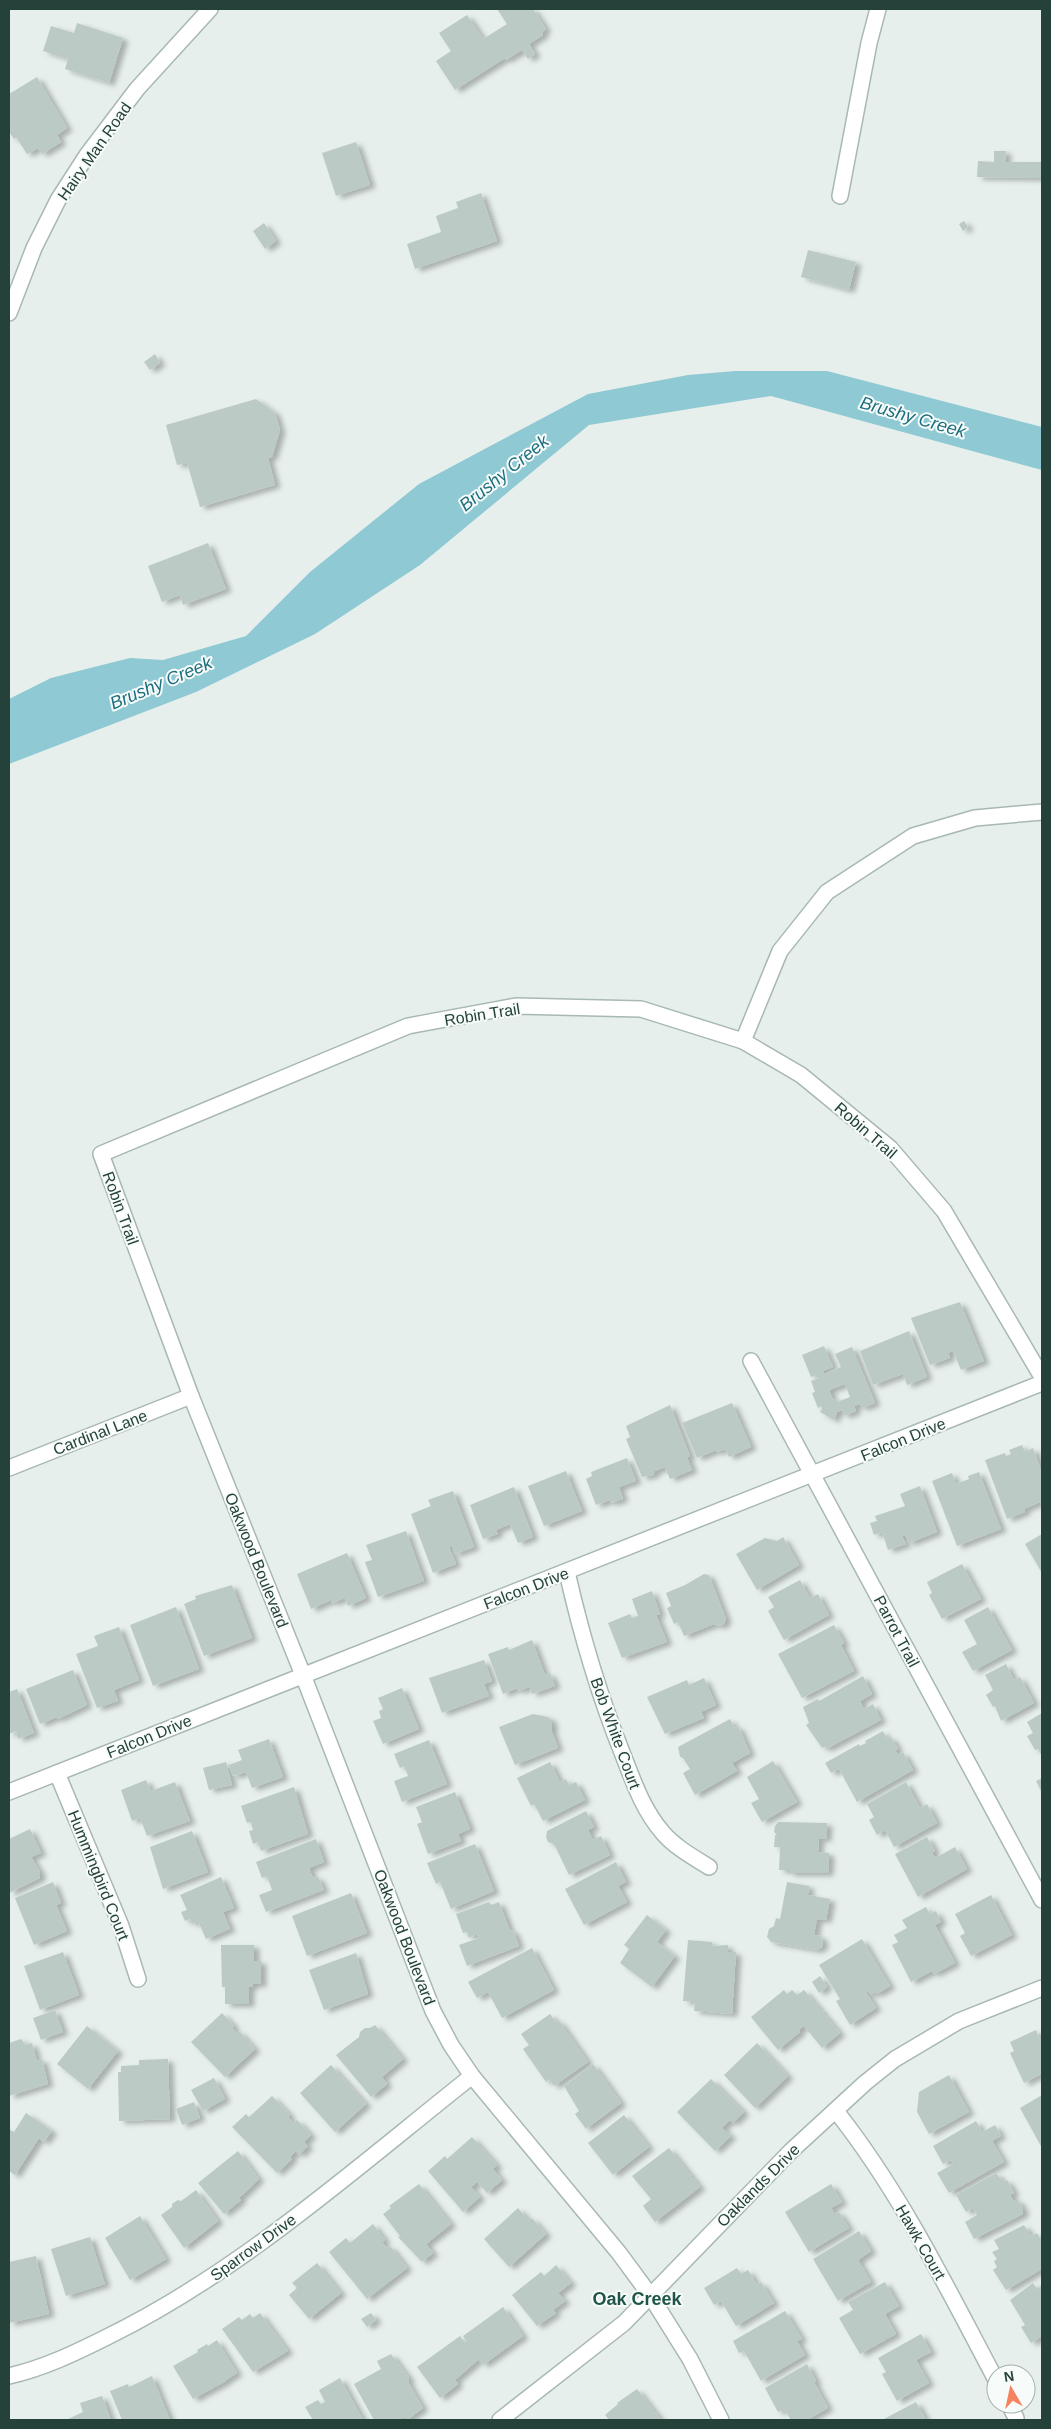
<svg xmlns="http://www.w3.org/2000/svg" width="1051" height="2429" font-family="Arial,sans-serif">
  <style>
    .water { fill: #8ec9d4 }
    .building { fill: #bbcac4; fill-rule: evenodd; filter: url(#shadow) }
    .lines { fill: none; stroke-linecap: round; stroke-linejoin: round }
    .minor-casing { stroke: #a8b8b2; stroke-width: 18 }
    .minor { stroke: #fff; stroke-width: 15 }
    .labels { text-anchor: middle; stroke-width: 4; stroke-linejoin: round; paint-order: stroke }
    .street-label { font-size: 16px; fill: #24423a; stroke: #f7fbf9 }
    .water-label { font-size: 18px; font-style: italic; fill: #1c6f80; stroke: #f7fbf9 }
    .neighbourhood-label { font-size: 18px; font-weight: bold; fill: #1f5548; stroke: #f7fbf9 }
  </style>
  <defs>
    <filter id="shadow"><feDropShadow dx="5.5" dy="3" stdDeviation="2.5" flood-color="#0004"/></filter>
  </defs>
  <rect width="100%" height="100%" fill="#e6efeb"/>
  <polygon class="water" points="735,371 827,371 1042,427 1042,470 771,396 589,425 420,565 315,634 196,692 9,764 9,699 51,678 94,667 130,658 163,660 246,636 310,572 419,484 588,394 688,375"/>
  <g class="building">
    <polygon points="497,9 533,9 546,29 542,32 543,35 529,44 535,54 528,59 522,50 506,60 505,58 455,90 436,61 451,51 439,33 467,15 483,39 507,24"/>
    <polygon points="77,23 123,38 109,83 65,69 68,59 43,51 51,26 74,33"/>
    <polygon points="37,77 67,128 57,135 61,142 42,154 38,148 27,154 16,137 14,139 9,132 9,94"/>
    <polygon points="356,142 370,185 336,196 322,153"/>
    <polygon points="994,151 1006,151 1005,162 1042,162 1042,178 977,177 978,161 994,162"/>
    <polygon points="481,193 497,241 415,269 407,244 441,232 436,216 458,208 456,202"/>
    <polygon points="964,221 968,227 963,231 959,224"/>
    <polygon points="264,223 276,241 265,249 253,231"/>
    <polygon points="808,250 856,262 849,290 801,277"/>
    <polygon points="155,354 160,363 150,370 144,362"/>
    <polygon points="256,399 275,413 280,430 272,457 268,458 275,485 200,507 187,463 177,465 166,425"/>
    <polygon points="208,543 226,589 183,605 180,595 162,602 148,566"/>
    <polygon points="960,1302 984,1361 961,1370 953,1351 948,1353 950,1358 930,1365 911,1318"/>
    <polygon points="909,1331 927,1377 907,1385 903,1374 873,1385 860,1351"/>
    <path d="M 824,1346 L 833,1367 L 823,1371 L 824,1374 L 841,1367 L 835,1354 L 852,1347 L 875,1403 L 862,1408 L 860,1404 L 854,1406 L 856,1411 L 844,1416 L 842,1410 L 837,1412 L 834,1420 L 820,1412 L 822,1409 L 821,1406 L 818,1408 L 812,1393 L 815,1392 L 811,1381 L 819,1378 L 817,1375 L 811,1377 L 802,1355 ZM 845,1384 L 850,1397 L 837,1402 L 836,1399 L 833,1400 L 829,1390 Z"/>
    <polygon points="732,1403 751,1447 729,1457 725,1449 717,1452 716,1450 697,1458 682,1423"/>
    <polygon points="670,1405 690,1456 687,1457 692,1470 670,1479 665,1467 655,1471 653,1475 642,1477 626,1439 630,1437 626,1426"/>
    <polygon points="1022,1445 1025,1452 1033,1448 1042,1473 1042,1508 1040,1502 1024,1509 1025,1512 1007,1519 985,1460 1005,1453 1006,1456 1011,1454 1009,1450"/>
    <polygon points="627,1458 636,1481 619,1487 623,1499 611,1503 610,1500 596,1505 586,1479 592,1476 591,1472"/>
    <polygon points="566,1471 582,1511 544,1526 528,1486"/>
    <polygon points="979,1472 1001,1529 957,1546 932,1481 952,1473 956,1484 969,1479 968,1476"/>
    <polygon points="920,1486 937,1532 909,1543 905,1535 902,1536 906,1544 888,1550 882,1532 874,1535 870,1523 877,1521 875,1516 905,1506 900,1494"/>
    <polygon points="514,1487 533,1537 518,1543 510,1524 496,1530 498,1534 483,1539 470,1505"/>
    <polygon points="453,1491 474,1547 455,1554 452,1547 449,1547 456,1564 433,1573 411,1514 431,1506 428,1500"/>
    <polygon points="406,1531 424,1581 378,1597 365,1562 372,1560 366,1545"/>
    <polygon points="1042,1534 1042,1573 1025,1544"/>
    <polygon points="783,1537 799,1565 757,1590 736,1554 765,1538 777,1541"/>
    <polygon points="347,1553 366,1598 348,1606 345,1598 332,1603 331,1600 311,1609 297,1574"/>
    <polygon points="962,1564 981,1599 942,1619 929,1595 932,1593 927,1582"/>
    <polygon points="704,1574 709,1575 726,1619 724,1624 719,1626 714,1624 684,1636 678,1622 674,1624 667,1608 671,1606 666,1593 685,1585"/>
    <polygon points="800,1580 810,1598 818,1594 829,1615 784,1640 768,1611 774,1607 768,1597"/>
    <polygon points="232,1585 252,1638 204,1656 184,1604 196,1599 195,1596"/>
    <polygon points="652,1591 660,1614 656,1615 667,1642 622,1658 608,1623 630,1614 632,1618 638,1616 632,1599"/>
    <polygon points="176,1607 199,1669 153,1686 130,1625"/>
    <polygon points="988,1607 1012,1650 973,1671 962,1652 977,1644 964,1620"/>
    <polygon points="834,1625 844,1643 841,1645 854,1671 802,1698 778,1654"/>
    <polygon points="119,1627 139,1680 114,1690 118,1701 97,1708 76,1654 98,1646 94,1636"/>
    <polygon points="532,1640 545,1675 550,1673 555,1686 532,1694 530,1687 518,1691 517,1688 503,1694 488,1654 508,1647 509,1650"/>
    <polygon points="484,1660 492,1681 484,1684 489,1696 442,1713 429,1678"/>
    <polygon points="1006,1664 1014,1680 1020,1677 1034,1703 1001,1721 995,1706 993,1707 986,1695 993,1690 985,1675"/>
    <polygon points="73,1670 87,1705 58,1719 57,1717 40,1724 26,1689"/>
    <polygon points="863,1676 872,1694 860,1701 864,1709 873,1704 881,1720 826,1749 825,1746 822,1748 806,1725 809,1723 803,1707 818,1699 819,1701"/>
    <polygon points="704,1678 716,1705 701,1712 704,1718 665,1734 647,1697 687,1680 689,1685"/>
    <polygon points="402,1688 419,1729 383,1744 373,1721 381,1718 379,1711 383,1709 378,1698"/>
    <polygon points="17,1689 34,1733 18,1739 16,1731 9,1734 9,1692"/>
    <polygon points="1042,1713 1042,1756 1038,1749 1035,1750 1027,1736 1033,1733 1027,1722"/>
    <polygon points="533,1714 548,1717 552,1721 552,1732 558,1748 515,1765 499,1727"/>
    <polygon points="730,1719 735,1728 738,1726 750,1753 732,1763 737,1771 695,1795 683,1773 690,1769 683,1758 680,1757 678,1747"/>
    <polygon points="883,1731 887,1739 891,1737 898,1749 895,1750 898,1755 903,1752 913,1770 857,1802 839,1769 831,1773 825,1763 859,1744 860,1746 866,1743 865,1741"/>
    <polygon points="269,1739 283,1777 252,1788 246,1772 233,1776 229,1765 242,1760 238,1750"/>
    <polygon points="429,1740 447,1784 402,1802 394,1781 408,1776 404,1766 400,1768 394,1754"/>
    <polygon points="773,1761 797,1802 762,1822 751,1803 759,1799 747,1777"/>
    <polygon points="226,1762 232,1785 209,1790 203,1768"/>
    <polygon points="550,1762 560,1782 566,1779 569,1785 576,1782 585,1800 543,1821 534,1804 531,1806 517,1778"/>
    <polygon points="1042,1778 1042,1793 1036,1781"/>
    <polygon points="146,1780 151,1791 175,1782 190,1821 147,1836 140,1818 132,1821 121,1790"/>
    <polygon points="906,1782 920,1808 927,1804 937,1823 894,1847 885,1830 877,1835 869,1820 874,1817 867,1804"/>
    <polygon points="294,1787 308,1834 261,1851 258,1842 253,1844 249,1831 253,1830 251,1822 247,1823 241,1806"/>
    <polygon points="455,1792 470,1829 458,1834 461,1841 428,1854 417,1824 422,1822 416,1807"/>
    <polygon points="586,1811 594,1827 588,1830 593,1840 601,1836 610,1855 569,1875 554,1844 548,1842 546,1837 547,1831"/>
    <polygon points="778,1822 827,1823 826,1839 819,1838 818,1852 829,1853 828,1873 789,1873 789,1870 779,1870 780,1847 774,1847 775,1835 777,1835 774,1832 775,1826"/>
    <polygon points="30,1829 41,1853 31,1857 40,1872 40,1878 9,1893 9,1839"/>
    <polygon points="192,1831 208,1872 163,1889 150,1847"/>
    <polygon points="927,1837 935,1851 932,1852 935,1858 955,1847 967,1869 918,1897 895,1854"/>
    <polygon points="316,1839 324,1862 309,1868 313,1878 318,1877 324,1890 266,1912 259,1895 272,1890 267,1876 262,1878 256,1862"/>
    <polygon points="475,1844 494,1891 451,1909 440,1882 436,1884 427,1863"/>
    <polygon points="616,1862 626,1882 618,1886 627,1902 584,1925 565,1889"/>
    <polygon points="221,1877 234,1908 223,1912 230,1929 206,1939 198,1921 192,1924 190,1919 185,1921 181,1912 187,1910 180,1895"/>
    <polygon points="53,1882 61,1903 56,1905 67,1931 34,1945 15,1898"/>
    <polygon points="787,1882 809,1886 808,1895 830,1899 826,1920 817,1919 814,1935 820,1936 823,1941 822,1947 817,1950 771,1942 767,1937 769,1929 774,1926 776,1918 780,1919"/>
    <polygon points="351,1893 367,1933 307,1956 292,1916"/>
    <polygon points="991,1895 1012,1935 971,1956 960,1936 965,1933 955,1914"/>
    <polygon points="489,1902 491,1905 499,1902 510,1931 513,1930 519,1946 467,1966 459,1945 479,1938 477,1934 469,1938 467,1932 463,1933 456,1914"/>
    <polygon points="926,1907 930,1914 936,1911 941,1922 935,1925 955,1963 934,1974 932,1971 911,1982 892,1945 898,1942 894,1935 907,1928 902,1920"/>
    <polygon points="647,1915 666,1930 657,1942 675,1956 652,1987 620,1963 629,1949 624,1945"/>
    <polygon points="862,1939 890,1986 877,1994 875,1992 871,1995 868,1991 866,1992 876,2008 850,2025 836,2001 840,1999 819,1965"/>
    <polygon points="688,1940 712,1942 712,1946 728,1945 728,1952 736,1952 732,2014 694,2011 695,2002 683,2001"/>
    <polygon points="221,1945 254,1945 254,1961 261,1961 261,1984 252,1984 253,1987 249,1987 249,2004 225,2004 225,1987 222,1987"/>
    <polygon points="532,1948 554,1990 502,2018 488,1992 477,1998 468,1982"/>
    <polygon points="63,1952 79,1995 40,2010 24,1966"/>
    <polygon points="356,1953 368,1994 324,2010 309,1970"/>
    <polygon points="820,1976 827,1987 819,1993 812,1982"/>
    <polygon points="784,1990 787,1994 792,1990 797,1995 804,1990 840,2033 822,2048 804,2026 799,2029 800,2032 778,2050 751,2017"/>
    <polygon points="55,2010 63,2032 41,2040 33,2018"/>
    <polygon points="222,2013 234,2026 232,2028 237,2033 239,2031 255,2049 225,2077 191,2042"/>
    <polygon points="550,2014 556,2022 559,2021 588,2062 554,2086 549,2079 546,2082 523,2049 529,2045 521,2034"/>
    <polygon points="375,2025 403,2059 382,2077 387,2084 371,2097 336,2055 359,2037 360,2032 365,2028 370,2028"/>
    <polygon points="87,2026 118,2051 88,2089 57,2064"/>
    <polygon points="1036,2030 1040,2040 1042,2039 1042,2074 1024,2083 1010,2053 1014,2051 1010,2042"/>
    <polygon points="21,2039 26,2045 32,2043 37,2061 42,2059 48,2084 9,2096 9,2043"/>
    <polygon points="757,2043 788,2076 755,2108 724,2075"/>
    <polygon points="168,2059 170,2119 119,2121 118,2072 121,2072 121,2066 139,2065 139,2060"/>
    <polygon points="593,2064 621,2103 586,2129 575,2114 579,2111 564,2086"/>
    <polygon points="331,2065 366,2104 335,2132 300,2093"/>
    <polygon points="949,2075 969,2112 929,2134 917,2112 919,2092"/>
    <polygon points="214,2078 225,2099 203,2111 191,2090"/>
    <polygon points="711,2079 744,2112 733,2123 730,2120 722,2128 731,2136 715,2151 677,2112"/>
    <polygon points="1042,2095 1042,2148 1020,2108"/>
    <polygon points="272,2096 290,2115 288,2117 294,2123 297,2120 311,2135 304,2142 308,2146 299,2155 296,2151 290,2157 292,2159 277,2173 232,2127 246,2114 249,2117"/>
    <polygon points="194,2102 200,2118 182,2125 176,2109"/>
    <polygon points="26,2113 52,2131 44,2142 39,2138 15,2175 9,2171 9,2129 14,2132"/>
    <polygon points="624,2115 649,2147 613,2175 588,2143"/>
    <polygon points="976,2121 982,2132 995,2125 1001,2136 992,2141 1004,2162 949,2193 937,2173 953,2164 951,2160 943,2164 933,2146"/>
    <polygon points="472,2137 497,2165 493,2169 502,2180 487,2193 477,2182 471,2187 480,2197 463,2212 428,2171 445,2156 447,2159"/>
    <polygon points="669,2148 700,2187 655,2222 643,2206 651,2199 632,2176"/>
    <polygon points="238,2151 259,2179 239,2198 241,2200 224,2214 198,2183"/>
    <polygon points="996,2173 1003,2182 1007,2180 1014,2193 1010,2195 1013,2200 1018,2200 1023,2209 1023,2214 974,2239 965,2222 977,2215 973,2208 966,2212 956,2195"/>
    <polygon points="419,2184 451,2224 426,2244 433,2253 422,2262 398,2237 400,2236 383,2214 391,2208 389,2206"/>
    <polygon points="831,2184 842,2202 831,2208 834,2212 832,2214 839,2212 849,2228 809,2252 785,2212"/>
    <polygon points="196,2190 218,2221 184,2248 161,2215 172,2207 172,2204 178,2200 181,2201"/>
    <polygon points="518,2208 529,2221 532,2218 546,2234 509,2267 484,2239"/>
    <polygon points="140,2216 166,2259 130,2280 105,2238"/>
    <polygon points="373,2224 385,2240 382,2242 387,2248 390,2246 407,2268 367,2299 329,2252 346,2238 350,2243"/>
    <polygon points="1024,2225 1031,2236 1037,2233 1042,2242 1042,2269 1006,2290 993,2270 997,2267 994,2261 997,2259 992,2252 999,2249 994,2240"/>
    <polygon points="859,2231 871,2251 858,2260 871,2282 838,2301 813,2259"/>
    <polygon points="90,2237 105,2284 66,2296 51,2249"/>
    <polygon points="36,2256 49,2314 9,2323 9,2262"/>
    <polygon points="317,2263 341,2293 309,2319 289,2295 297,2288 292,2283"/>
    <polygon points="556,2265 571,2283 558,2293 565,2301 553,2310 556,2313 537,2326 512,2295 541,2272 544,2276"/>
    <polygon points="737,2268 741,2274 748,2270 757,2285 761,2282 774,2303 736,2326 721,2301 714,2305 704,2288"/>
    <polygon points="885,2282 899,2306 885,2314 896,2334 860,2354 839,2318 853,2310 848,2302"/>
    <polygon points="1033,2283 1037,2289 1041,2286 1042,2288 1042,2336 1031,2343 1021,2327 1025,2325 1010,2300"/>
    <polygon points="503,2307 523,2336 483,2365 463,2336"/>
    <polygon points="785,2311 802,2339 797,2341 805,2355 761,2381 744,2351 739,2353 733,2341"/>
    <polygon points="260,2313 288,2351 253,2372 222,2329 239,2317 242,2320 250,2314 253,2318"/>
    <polygon points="371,2313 376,2320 367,2327 361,2319"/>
    <polygon points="921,2334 931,2352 916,2360 929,2383 897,2401 882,2374 886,2372 878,2358"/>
    <polygon points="460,2336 478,2360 455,2380 458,2384 440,2398 417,2367"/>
    <polygon points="217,2340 237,2373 226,2380 226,2381 193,2399 173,2366 198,2352 197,2350 207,2344 208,2346"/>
    <polygon points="391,2354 409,2378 408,2382 423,2408 407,2420 405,2417 400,2420 374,2420 354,2384 381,2369 377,2361"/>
    <polygon points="807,2364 816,2381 814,2382 828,2408 807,2420 791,2420 784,2409 778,2412 765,2388"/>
    <polygon points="152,2376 170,2420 122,2420 110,2391 128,2384 129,2387"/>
    <polygon points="340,2378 363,2420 313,2420 305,2407 318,2400 321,2404 325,2402 319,2390"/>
    <polygon points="637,2389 661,2420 609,2420 605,2415 618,2404 617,2403"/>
    <polygon points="102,2396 111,2420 66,2420 83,2412 80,2403"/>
    <polygon points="916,2402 926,2420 882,2420"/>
  </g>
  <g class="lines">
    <g class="minor-casing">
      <g id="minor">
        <polyline points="840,196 869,43 878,9"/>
        <polyline points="9,313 34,248 58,200 87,155 137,89 210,9"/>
        <polyline points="743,1041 780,951 827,892 913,836 975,818 1042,812"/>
        <polyline points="751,1361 1042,1900"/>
        <polyline points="9,1468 191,1396"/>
        <path d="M 567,1572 C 581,1634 599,1695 623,1755 C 634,1783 643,1810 663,1833 C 675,1847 693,1857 709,1867"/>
        <polyline points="57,1773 121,1926 138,1979"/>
        <polyline points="9,1792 1042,1383"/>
        <path d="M 836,2111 C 901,2193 947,2288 996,2380"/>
        <path d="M 9,2376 C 44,2368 75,2353 107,2337 C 240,2272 356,2168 472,2076"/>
        <polyline points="1009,2404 1016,2418"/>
        <polyline points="500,2420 624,2323 791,2151 865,2083 895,2059 959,2021 1042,1988"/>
        <polyline points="721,2420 690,2359 650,2295 619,2253 472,2076 451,2045 433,2011 303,1675 191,1396 101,1154 408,1026 516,1006 641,1009 743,1041 801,1075 890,1148 944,1211 1042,1377"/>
      </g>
    </g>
    <use href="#minor" class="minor"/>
  </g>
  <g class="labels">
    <g class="street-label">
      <text transform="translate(94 151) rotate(-55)" y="6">Hairy Man Road</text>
      <text transform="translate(482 1014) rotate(-9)" y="6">Robin Trail</text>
      <text transform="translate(866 1130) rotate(41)" y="6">Robin Trail</text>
      <text transform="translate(121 1208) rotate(70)" y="6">Robin Trail</text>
      <text transform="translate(100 1432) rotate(-21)" y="6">Cardinal Lane</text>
      <text transform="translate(903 1439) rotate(-22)" y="6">Falcon Drive</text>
      <text transform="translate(257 1560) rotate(68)" y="6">Oakwood Boulevard</text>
      <text transform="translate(526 1588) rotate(-21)" y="6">Falcon Drive</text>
      <text transform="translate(897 1631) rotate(62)" y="6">Parrot Trail</text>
      <text transform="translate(616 1733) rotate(70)" y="6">Bob White Court</text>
      <text transform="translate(149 1736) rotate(-22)" y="6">Falcon Drive</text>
      <text transform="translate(99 1875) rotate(68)" y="6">Hummingbird Court</text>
      <text transform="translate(405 1937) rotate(69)" y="6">Oakwood Boulevard</text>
      <text transform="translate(758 2185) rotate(-45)" y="6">Oaklands Drive</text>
      <text transform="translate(921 2242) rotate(60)" y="6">Hawk Court</text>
      <text transform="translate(253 2247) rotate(-36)" y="6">Sparrow Drive</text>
    </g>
    <g class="water-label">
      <text transform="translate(913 417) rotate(16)" y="6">Brushy Creek</text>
      <text transform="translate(504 473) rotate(-39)" y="6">Brushy Creek</text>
      <text transform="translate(161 683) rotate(-23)" y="6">Brushy Creek</text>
    </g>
    <g class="neighbourhood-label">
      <text x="637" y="2305">Oak Creek</text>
    </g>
  </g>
  <rect width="1051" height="2429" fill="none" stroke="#24423a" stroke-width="20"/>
  <g transform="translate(1011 2389) rotate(351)"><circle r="24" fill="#f7fbf9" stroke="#a3b1ad"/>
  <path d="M0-4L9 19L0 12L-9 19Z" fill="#f4845f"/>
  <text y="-8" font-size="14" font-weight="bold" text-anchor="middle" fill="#24423a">N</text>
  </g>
</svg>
